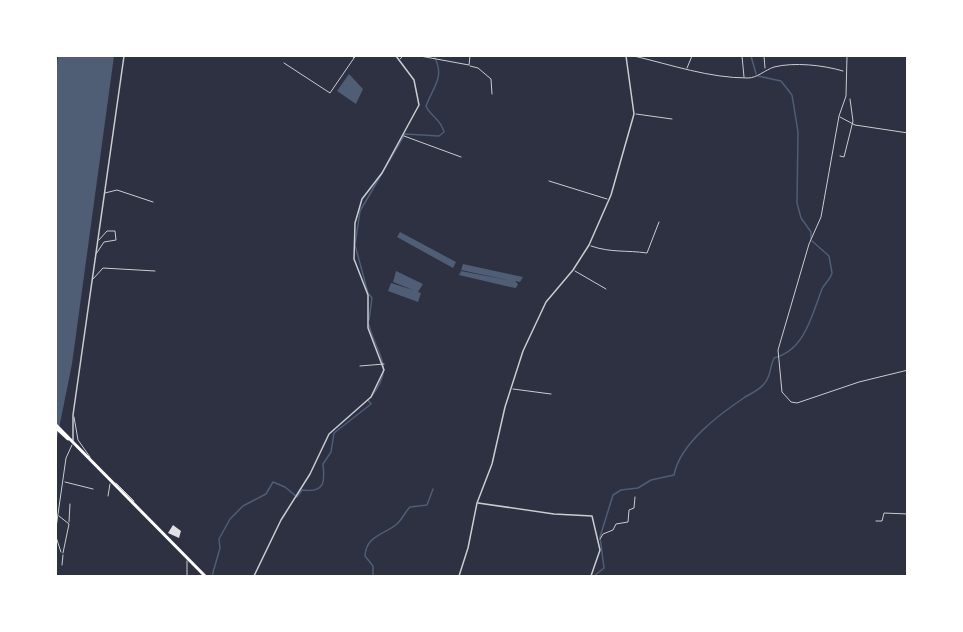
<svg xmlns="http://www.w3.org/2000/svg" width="963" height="632" font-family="Jost,sans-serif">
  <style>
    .water { fill: #4f5d75 }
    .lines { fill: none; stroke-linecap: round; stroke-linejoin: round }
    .stream { stroke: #4f5d75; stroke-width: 1.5 }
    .building { fill: #e0e0e3 }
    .minor { stroke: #caccd0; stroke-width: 1 }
    .tertiary { stroke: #caccd0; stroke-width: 1.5 }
    .trunk { stroke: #fff; stroke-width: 3 }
  </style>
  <rect width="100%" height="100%" fill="#2d3142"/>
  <g class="water">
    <polygon points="58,56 114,56 72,364 56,443 56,472 56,73"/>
    <polygon points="349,74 363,89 356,104 337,91"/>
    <polygon points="400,232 456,262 453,268 397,237"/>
    <polygon points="463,264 523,277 520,282 515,281 518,284 516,288 510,287 459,275 461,271 512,281 461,270"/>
    <polygon points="396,271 423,284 418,292 421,293 418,302 388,291 391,283 413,290 393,282"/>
  </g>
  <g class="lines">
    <g class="stream">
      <polyline points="751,56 756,74"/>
      <polyline points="758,76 781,81 792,95 798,132 797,203 801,218 811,232 811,239"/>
      <path d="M 369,320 L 372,298 L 368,293 L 355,245 L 360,211 L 405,134 L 439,136 L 444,132 C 441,119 430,116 426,106 C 434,85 445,77 434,56"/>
      <path d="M 369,325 C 377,357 396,365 371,397"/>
      <path d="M 212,576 L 220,548 L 219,539 L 230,519 L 243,506 L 266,494 L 273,482 L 285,487 L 297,497 L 302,490 C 325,493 325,482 323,464 L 331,452 L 334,433 L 371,404 L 368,400"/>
      <path d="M 373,576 L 373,566 L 365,556 C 366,535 385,535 398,523 C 403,518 405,512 410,507 L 427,505 L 433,489"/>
      <path d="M 594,576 L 604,568 L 600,537 L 613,495 L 621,490 L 638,488 L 651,480 L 674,475 C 680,443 720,414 745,397 C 752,393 759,390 764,384 C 772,375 769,368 774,358 C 805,350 812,315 822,289 C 825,283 830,280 832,273 L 829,256 L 812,241"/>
    </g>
  </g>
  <polygon class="building" points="173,525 181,531 179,538 168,533"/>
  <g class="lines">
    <g class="minor">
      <polyline points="352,56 354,58 356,56"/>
      <polyline points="420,56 469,65 470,56"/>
      <path d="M 634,56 C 672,65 709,78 748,78 C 757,78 765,70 774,67 C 794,62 823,65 843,71"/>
      <polyline points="742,56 744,77"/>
      <polyline points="764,56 765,68"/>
      <polyline points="847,56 846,96 839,116 821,217 809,244 778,350 782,392 791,402 797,403 859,382 908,370"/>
      <polyline points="400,59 403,56"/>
      <polyline points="284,63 330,93 354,58"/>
      <polyline points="470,66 478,68 491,79 492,94"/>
      <polyline points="687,68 692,56"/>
      <polyline points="636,114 672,119"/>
      <polyline points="840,117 855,125 908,133"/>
      <polyline points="404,136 461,157"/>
      <polyline points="840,156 844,157 853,121 850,99"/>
      <polyline points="549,181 607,199"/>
      <polyline points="105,193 117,190 153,202"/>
      <path d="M 591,246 C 611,253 627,250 647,253 L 659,222"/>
      <polyline points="96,254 104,242 116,240 115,231 107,231 99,240"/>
      <polyline points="575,271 606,289"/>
      <polyline points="93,279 103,268 155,271"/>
      <polyline points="360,366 384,364"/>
      <polyline points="513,389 551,394"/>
      <polyline points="74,417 78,440 90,457"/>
      <polyline points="65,482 93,489"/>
      <polyline points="116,483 134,501"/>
      <polyline points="108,496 110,484"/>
      <polyline points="59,516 69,524 63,553"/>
      <polyline points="876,521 882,521 884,513 908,514"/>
      <polyline points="69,522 70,504"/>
      <polyline points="56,528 66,458 72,445"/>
      <polyline points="56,537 61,552"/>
      <polyline points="600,539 603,534 613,530 616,524 628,522 629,510 634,508 635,497"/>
      <polyline points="62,565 63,555"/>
      <polyline points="187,576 187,561"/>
    </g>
    <g class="tertiary">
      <polyline points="73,440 73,415 124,56"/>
      <polyline points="478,503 554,514 592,516 600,550 591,576"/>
      <polyline points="254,576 281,520 310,474 329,434 371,397 384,370 368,328 368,295 354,259 355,223 362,199 382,173 419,105 414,80 396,56"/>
      <polyline points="459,576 468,548 477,503 492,464 505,407 523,351 546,302 573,270 589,245 611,195 634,114 626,56"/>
    </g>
    <g class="trunk">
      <polyline points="56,425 205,576"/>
      <polyline points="56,428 68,439"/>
    </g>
  </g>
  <rect width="963" height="632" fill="none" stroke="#ffffff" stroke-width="114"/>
</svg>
